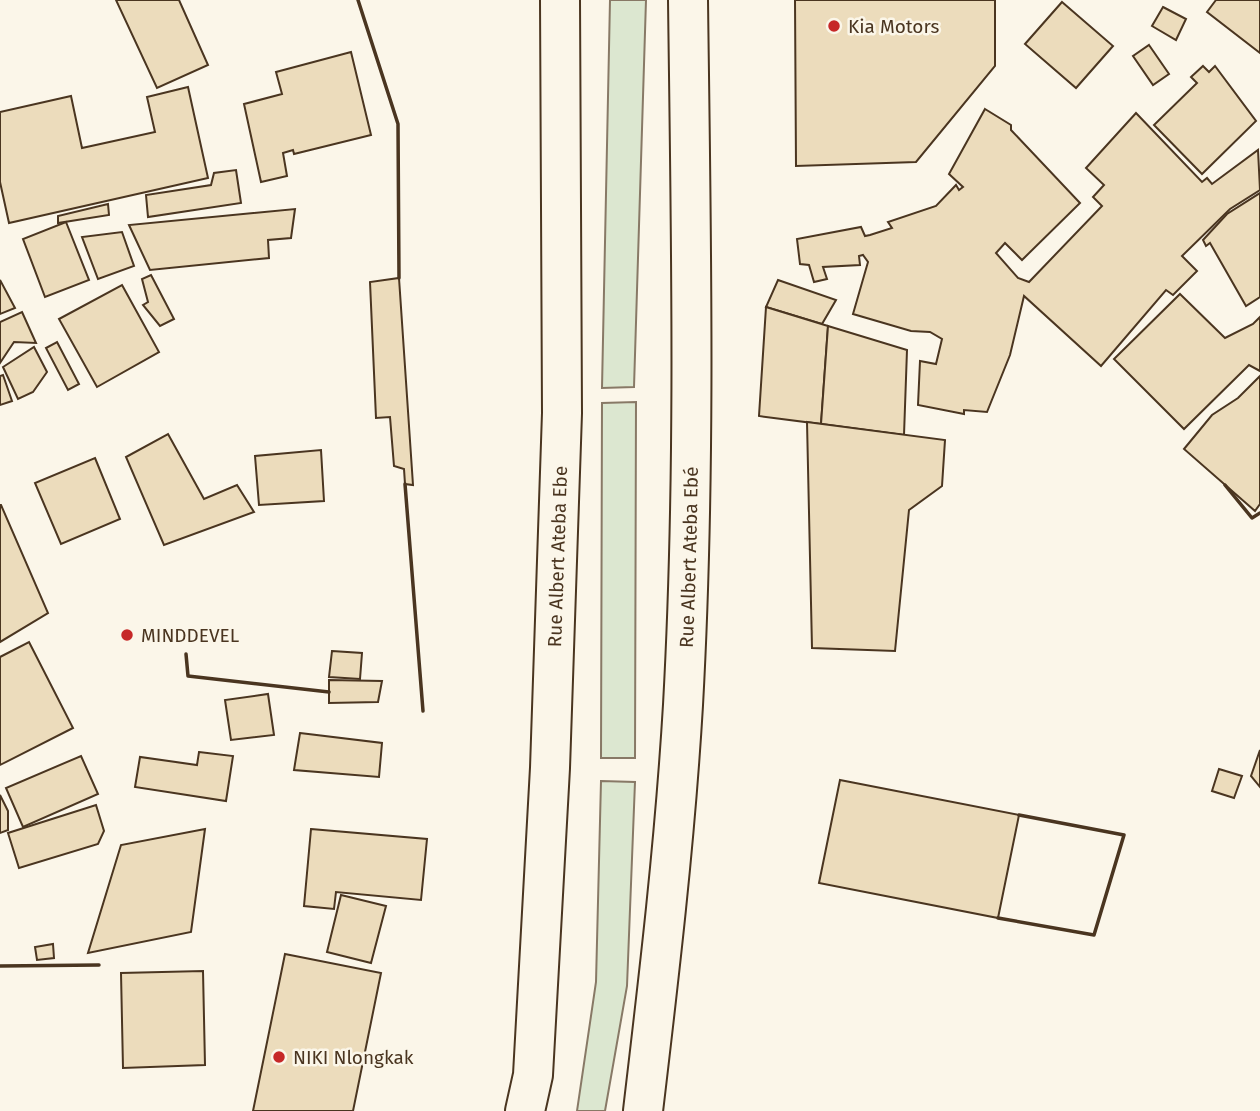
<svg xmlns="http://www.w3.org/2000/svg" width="1260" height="1111" font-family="'Fira Sans',sans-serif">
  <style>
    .green { fill: #dce7d0; stroke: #887966; stroke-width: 2 }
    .building { fill: #ecdcbc; stroke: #4a3520; stroke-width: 2 }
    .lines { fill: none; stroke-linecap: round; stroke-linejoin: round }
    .highway-casing { stroke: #4a3520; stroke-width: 42 }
    .highway { stroke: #fbf6e9; stroke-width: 38 }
    .wall { stroke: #4a3520; stroke-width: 3.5 }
    .poi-dot { fill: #c62828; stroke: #fbf6e9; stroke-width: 2.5 }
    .labels { text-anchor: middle; stroke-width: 5; stroke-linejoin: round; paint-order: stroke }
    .poi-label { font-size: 19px; fill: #4a3520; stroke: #fbf6e9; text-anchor: start }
    .street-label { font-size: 19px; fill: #4a3520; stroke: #fbf6e9 }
  </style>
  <rect width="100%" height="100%" fill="#fbf6e9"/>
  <g class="green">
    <polygon points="610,0 646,0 634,387 602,388"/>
    <polygon points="636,402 635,758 601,758 602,403"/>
    <polygon points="601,781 635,782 627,986 605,1111 577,1111 596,982"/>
  </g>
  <g class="building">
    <polygon points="116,0 179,0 208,65 157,88"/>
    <polygon points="795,0 995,0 995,66 916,162 796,166"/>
    <polygon points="1216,0 1260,0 1260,53 1207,12"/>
    <polygon points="1062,2 1113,46 1076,88 1025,44"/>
    <polygon points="1163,7 1186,19 1176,40 1152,26"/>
    <polygon points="1149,45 1169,74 1153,85 1133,56"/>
    <polygon points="351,52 371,135 294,154 293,150 283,153 287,176 261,182 244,104 282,94 276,72"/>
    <polygon points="1203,66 1209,72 1215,66 1256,121 1202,174 1154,125 1197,83 1191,77"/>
    <polygon points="188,87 208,178 9,223 0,182 0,112 71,96 82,148 155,132 147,97"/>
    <polygon points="985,109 1011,125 1011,130 1080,203 1022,260 1005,243 996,253 1018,278 1029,282 1102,206 1093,197 1104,185 1086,168 1136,113 1202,182 1207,178 1212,184 1258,150 1260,190 1230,209 1182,256 1197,271 1173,295 1166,290 1101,366 1024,296 1010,355 987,412 964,410 964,414 918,405 920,361 936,364 942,339 930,332 911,331 853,314 868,262 863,255 859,256 860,265 823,267 827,279 814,282 809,265 800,264 797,239 861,227 865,236 870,235 892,228 888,222 936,206 956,185 959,190 963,187 949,174"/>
    <polygon points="236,170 241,203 148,217 146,195 211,185 214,173"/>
    <polygon points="1260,193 1260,297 1246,306 1210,243 1206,246 1203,240 1227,214"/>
    <polygon points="108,204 109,215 58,223 58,216"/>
    <polygon points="295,209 291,238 268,240 269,258 150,270 129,225"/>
    <polygon points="66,222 89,280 45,297 23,239"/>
    <polygon points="122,232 134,266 98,279 82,237"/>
    <polygon points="151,275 174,319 160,326 143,305 148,302 142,279"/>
    <polygon points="399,278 413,485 405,484 404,469 394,466 390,417 376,418 370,282"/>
    <polygon points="0,280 15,308 0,314"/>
    <polygon points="778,280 836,300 822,324 766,307"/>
    <polygon points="122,285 159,352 97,387 59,319"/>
    <polygon points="1180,294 1225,338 1253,324 1260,317 1260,371 1249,365 1184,429 1114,359"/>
    <polygon points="766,307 828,326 821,424 759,416"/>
    <polygon points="22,312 36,343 14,342 0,363 0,322"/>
    <polygon points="828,326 907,350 904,435 821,424"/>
    <polygon points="57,342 79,384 68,390 46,348"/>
    <polygon points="34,347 47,372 33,392 18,399 3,367"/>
    <polygon points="3,375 12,401 0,405 0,376"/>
    <polygon points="1260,376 1260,504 1255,511 1184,449 1212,415 1238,398"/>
    <polygon points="807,422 945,440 942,486 909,510 895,651 812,648"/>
    <polygon points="168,434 204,499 237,485 254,512 164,545 126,457"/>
    <polygon points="321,450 324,501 259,505 255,456"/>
    <polygon points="95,458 120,519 61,544 35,483"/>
    <polygon points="1,505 48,613 0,642 0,505"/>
    <polygon points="29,642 73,728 0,765 0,657"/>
    <polygon points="332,651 362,653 360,679 329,677"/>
    <polygon points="329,680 382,681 378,702 329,703"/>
    <polygon points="268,694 274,735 231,740 225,700"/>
    <polygon points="300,733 382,743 379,777 294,770"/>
    <polygon points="1260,750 1260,787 1251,776"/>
    <polygon points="199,752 233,756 226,801 135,787 140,757 197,765"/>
    <polygon points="81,756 98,794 23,827 6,788"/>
    <polygon points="1219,769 1242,776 1234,798 1212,791"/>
    <polygon points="840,780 1019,815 998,918 819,883"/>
    <polygon points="0,795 8,811 8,830 0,833"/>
    <polygon points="96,805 104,831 98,844 19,868 8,833"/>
    <polygon points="205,829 191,932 88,953 121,845"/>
    <polygon points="311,829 427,839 421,900 336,892 334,909 304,906"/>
    <polygon points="341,895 386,906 371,963 327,952"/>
    <polygon points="53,944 54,958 37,960 35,947"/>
    <polygon points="285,954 381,973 353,1111 253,1111"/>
    <polygon points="203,971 205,1065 123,1068 121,973"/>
  </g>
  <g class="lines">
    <g class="highway-casing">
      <g id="highway">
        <path id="s1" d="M 525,1111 L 533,1075 L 550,768 L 562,413 L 560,0"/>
        <path id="s2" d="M 643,1111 C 659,976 675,841 683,705 C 696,470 691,235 688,0"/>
      </g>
    </g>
    <use href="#highway" class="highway"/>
    <g class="wall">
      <polyline points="358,0 398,124 399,278"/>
      <polyline points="405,484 423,711"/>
      <polyline points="1225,485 1252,518 1260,513"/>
      <polyline points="186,654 188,676 329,692"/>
      <polyline points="998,918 1094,935 1124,835 1019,815"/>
      <polyline points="0,966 99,965"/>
    </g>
  </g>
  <g class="poi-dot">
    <circle cx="834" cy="26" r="7"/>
    <circle cx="127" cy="635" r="7"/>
    <circle cx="279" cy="1057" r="7"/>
  </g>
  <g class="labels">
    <g class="poi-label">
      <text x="848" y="33">Kia Motors</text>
      <text x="141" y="642">MINDDEVEL</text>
      <text x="293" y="1064">NIKI Nlongkak</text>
    </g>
    <g class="street-label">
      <text dy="7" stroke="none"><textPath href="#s1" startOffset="556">Rue Albert Ateba Ebe</textPath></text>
      <text dy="7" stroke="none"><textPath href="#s2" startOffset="556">Rue Albert Ateba Ebé</textPath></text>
    </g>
  </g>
</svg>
